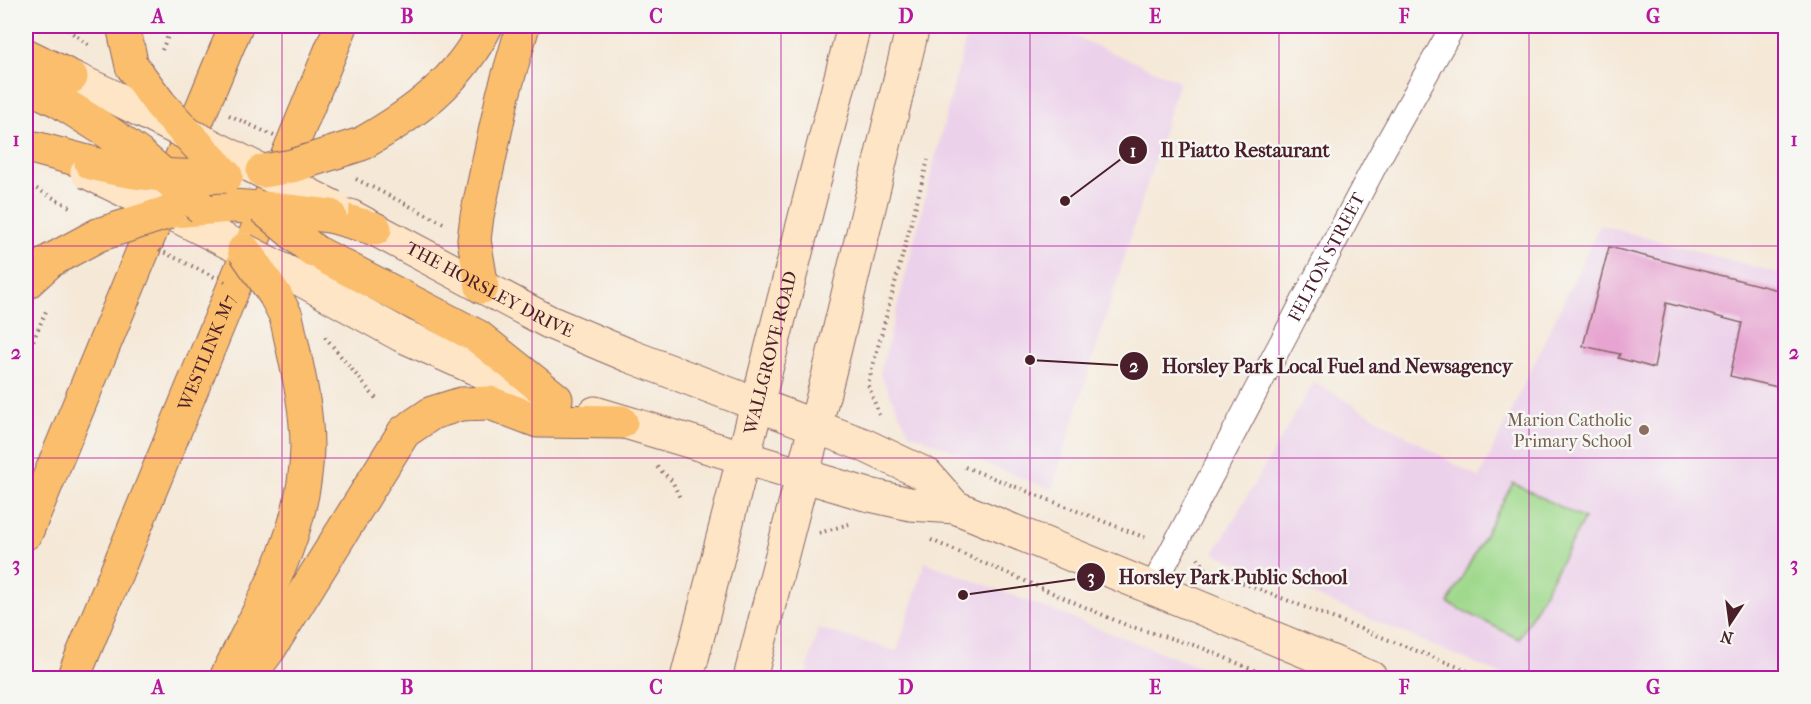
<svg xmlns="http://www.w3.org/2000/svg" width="1811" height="704" font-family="'IM FELL French Canon',serif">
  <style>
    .built { fill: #ecd1ea }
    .green { fill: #9fd98c; stroke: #747c5c; stroke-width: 1.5 }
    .building { fill: #e7a4d1 }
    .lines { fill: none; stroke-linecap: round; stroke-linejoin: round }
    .street-casing { stroke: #866567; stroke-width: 26 }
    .secondary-casing { stroke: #866567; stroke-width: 35 }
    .primary-casing { stroke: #866567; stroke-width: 35 }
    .highway-casing { stroke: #866567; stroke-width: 35 }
    .path { stroke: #866567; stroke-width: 4; stroke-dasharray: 1.5 4.5; stroke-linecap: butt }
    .street { stroke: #fff; stroke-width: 24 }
    .secondary { stroke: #fde5c5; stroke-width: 33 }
    .primary { stroke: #fabe6d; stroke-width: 33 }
    .highway { stroke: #fabe6d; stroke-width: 33 }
    .secondary-bridge-casing { stroke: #866567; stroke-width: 35; stroke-linecap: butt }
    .highway-bridge-casing { stroke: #866567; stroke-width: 35; stroke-linecap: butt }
    .path-bridge { stroke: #866567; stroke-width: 4; stroke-dasharray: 1.5 4.5; stroke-linecap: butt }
    .secondary-bridge { stroke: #fde5c5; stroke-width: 33 }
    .highway-bridge { stroke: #fabe6d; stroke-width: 33 }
    .grid { fill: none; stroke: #b5179e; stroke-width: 1.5; stroke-opacity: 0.55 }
    .education-dot { fill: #8d6e63; stroke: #f6f6f2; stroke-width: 2 }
    .labels { text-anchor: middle; stroke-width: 5; stroke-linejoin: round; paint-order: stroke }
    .street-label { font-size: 18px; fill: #4a1f2b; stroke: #f6f6f2 }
    .education-label { font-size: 18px; fill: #785e54; stroke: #f6f6f2; text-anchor: end }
    .leader { fill: none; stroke: #4a1f2b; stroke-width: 2 }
    .callout-dot { fill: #4a1f2b; stroke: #f6f6f2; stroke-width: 2 }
    .mark-label { font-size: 18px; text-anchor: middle; font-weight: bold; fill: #fff }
    .callout-label { font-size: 20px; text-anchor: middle; font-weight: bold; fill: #4a1f2b; stroke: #f6f6f2; stroke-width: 5; stroke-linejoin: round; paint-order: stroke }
    .neatline { fill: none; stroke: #b5179e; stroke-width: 2 }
    .grid-label { font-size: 20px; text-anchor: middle; font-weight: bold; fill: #b5179e }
  </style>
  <rect width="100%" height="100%" fill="#f6f6f2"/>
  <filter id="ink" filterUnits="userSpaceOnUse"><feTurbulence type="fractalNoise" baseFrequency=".0167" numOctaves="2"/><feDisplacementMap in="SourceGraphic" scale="12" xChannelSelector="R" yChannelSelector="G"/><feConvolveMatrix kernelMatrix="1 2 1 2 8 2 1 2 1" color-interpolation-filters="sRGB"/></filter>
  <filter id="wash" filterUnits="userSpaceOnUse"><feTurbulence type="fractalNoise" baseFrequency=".008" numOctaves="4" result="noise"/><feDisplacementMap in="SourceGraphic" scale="24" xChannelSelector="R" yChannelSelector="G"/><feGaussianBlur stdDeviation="1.35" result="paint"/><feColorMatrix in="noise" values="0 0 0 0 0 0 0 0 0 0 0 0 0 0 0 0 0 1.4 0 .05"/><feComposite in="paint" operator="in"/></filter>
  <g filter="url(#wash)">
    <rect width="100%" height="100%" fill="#f5e8d7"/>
    <g class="built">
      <polygon points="969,26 1050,26 1179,81 1052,490 909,433 880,374"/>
      <polygon points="1600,225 1785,275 1785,678 1510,678 1214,553 1314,382 1479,478"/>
      <polygon points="925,562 1228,678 805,678 818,628 897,651"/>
    </g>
    <polygon class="green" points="1513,483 1584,519 1519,639 1448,603"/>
    <g id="blocks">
      <polygon class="building" points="1609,247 1786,292 1786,389 1730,376 1742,323 1666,303 1654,368 1618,358 1620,354 1583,346"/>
    </g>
  </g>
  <g filter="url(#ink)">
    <use href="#blocks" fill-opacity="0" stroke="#866567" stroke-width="1.5"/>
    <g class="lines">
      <g class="street-casing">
        <g id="street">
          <path id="s1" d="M 1152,588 L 1375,165 L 1453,26"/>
        </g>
      </g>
      <g class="secondary-casing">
        <g id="secondary">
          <polyline points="71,77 118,99"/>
          <polyline points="169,212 244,250"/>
          <path id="s2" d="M 350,216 L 549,322 L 630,356 L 864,445 L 927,475 L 955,507"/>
          <polyline points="302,280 401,335 488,374 549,397"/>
          <polyline points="595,413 865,494 910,504 955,507 1371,678"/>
          <path id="s3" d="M 687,678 L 854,26"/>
          <polyline points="750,678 828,377 913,26"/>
        </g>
      </g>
      <g class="primary-casing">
        <polyline id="primary" points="26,55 71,77"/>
      </g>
      <g class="highway-casing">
        <g id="highway">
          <polyline points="123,26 132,66"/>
          <polyline points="26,85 59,101 105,130"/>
          <path d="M 361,144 C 414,114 459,81 486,26"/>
          <polyline points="35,148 91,163"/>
          <polyline points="173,211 231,206 263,208"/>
          <polyline points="330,216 375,229"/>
          <polyline points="314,251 477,336 556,399"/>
          <polyline points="26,283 50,261"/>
          <polyline points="482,287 474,240 477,216 503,95 523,26"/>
          <polyline points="26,533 236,26"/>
          <path id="s4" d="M 73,678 L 341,26"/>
          <path d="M 226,678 C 262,604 306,532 307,447 C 307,403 295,359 286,316"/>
          <polyline points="248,678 270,648 404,432 432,413 461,404 490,403 538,421 621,422"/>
        </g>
      </g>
      <g class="path">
        <polyline points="63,26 91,47"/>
        <polyline points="162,50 172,26"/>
        <polyline points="356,179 443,223"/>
        <polyline points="26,183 72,208"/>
        <polyline points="325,337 378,401"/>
        <polyline points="26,357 47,309"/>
        <polyline points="879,415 868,384 928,160"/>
        <polyline points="657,467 672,481 681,500"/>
        <polyline points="965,467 1146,538"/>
        <polyline points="819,533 849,524"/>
        <polyline points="931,540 1126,625 1200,647 1272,678"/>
        <polyline points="1198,558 1210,574 1228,577 1486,678"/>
      </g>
      <use href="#street" class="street"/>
      <use href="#secondary" class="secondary"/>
      <use href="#primary" class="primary"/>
      <use href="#highway" class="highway"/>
      <g class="secondary-bridge-casing">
        <g id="secondary-bridge">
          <polyline points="118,99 333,207"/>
          <polyline points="87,172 169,212"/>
          <polyline points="244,250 302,280"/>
        </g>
      </g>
      <g class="highway-bridge-casing">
        <g id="highway-bridge">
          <polyline points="132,66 160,104 226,176"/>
          <polyline points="105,130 140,155 202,208"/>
          <path d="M 91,163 C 136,175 180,178 226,176"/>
          <polyline points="263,171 292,166 361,144"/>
          <polyline points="263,208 330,216"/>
          <polyline points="263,208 314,251"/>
          <polyline points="244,250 275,295 286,316"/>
          <polyline points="50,261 98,235 169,212"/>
        </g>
      </g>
      <g class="path-bridge">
        <polyline points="229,115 274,136"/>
        <polyline points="159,250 225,282"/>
      </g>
      <use href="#secondary-bridge" class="secondary-bridge"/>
      <use href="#highway-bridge" class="highway-bridge"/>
    </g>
  </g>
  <path class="grid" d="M 282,26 L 282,678M 532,26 L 532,678M 781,26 L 781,678M 1030,26 L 1030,678M 1279,26 L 1279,678M 1529,26 L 1529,678M 26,246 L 1786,246M 26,458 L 1786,458"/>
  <circle class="education-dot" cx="1644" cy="430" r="6"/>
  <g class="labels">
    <g class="street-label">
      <text dy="6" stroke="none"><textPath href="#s1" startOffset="374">FELTON STREET</textPath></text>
      <text dy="6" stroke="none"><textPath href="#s2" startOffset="158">THE HORSLEY DRIVE</textPath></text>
      <text dy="6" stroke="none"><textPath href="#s4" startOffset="352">WESTLINK M7</textPath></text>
      <text dy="6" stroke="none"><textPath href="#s3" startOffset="336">WALLGROVE ROAD</textPath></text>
    </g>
    <g class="education-label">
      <text x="1632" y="426">Marion Catholic<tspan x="1632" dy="21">Primary School</tspan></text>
    </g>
  </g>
  <path class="leader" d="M1065 201L1133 150M1030 360L1134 366M963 595L1091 577"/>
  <g class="callout-dot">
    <circle cx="1065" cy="201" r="6"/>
    <circle cx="1030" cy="360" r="6"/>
    <circle cx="963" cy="595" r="6"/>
    <circle cx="1133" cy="150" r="15"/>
    <circle cx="1134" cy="366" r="15"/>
    <circle cx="1091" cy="577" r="15"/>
  </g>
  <g class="mark-label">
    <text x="1133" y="157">1</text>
    <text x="1134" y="372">2</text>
    <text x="1091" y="583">3</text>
  </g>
  <g class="callout-label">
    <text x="1245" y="157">Il Piatto Restaurant</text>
    <text x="1337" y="373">Horsley Park Local Fuel and Newsagency</text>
    <text x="1233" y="584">Horsley Park Public School</text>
  </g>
  <rect width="1811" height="704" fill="none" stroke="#f6f6f2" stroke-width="66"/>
  <g transform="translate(1730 623) rotate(193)" stroke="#f6f6f2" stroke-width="4.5" paint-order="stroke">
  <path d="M0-4.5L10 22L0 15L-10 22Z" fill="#4a1f2b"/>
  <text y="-9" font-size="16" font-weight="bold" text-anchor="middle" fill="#4a1f2b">N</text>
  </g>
  <rect x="33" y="33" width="1745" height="638" class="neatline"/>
  <g class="grid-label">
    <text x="158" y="23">A</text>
    <text x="407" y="23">B</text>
    <text x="656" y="23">C</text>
    <text x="906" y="23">D</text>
    <text x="1155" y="23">E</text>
    <text x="1404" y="23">F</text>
    <text x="1653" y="23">G</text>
    <text x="16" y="146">1</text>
    <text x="1794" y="146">1</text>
    <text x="16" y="359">2</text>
    <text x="1794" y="359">2</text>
    <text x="16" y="571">3</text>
    <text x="1794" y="571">3</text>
    <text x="158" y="694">A</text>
    <text x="407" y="694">B</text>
    <text x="656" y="694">C</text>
    <text x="906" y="694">D</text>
    <text x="1155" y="694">E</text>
    <text x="1404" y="694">F</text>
    <text x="1653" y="694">G</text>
  </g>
</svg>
